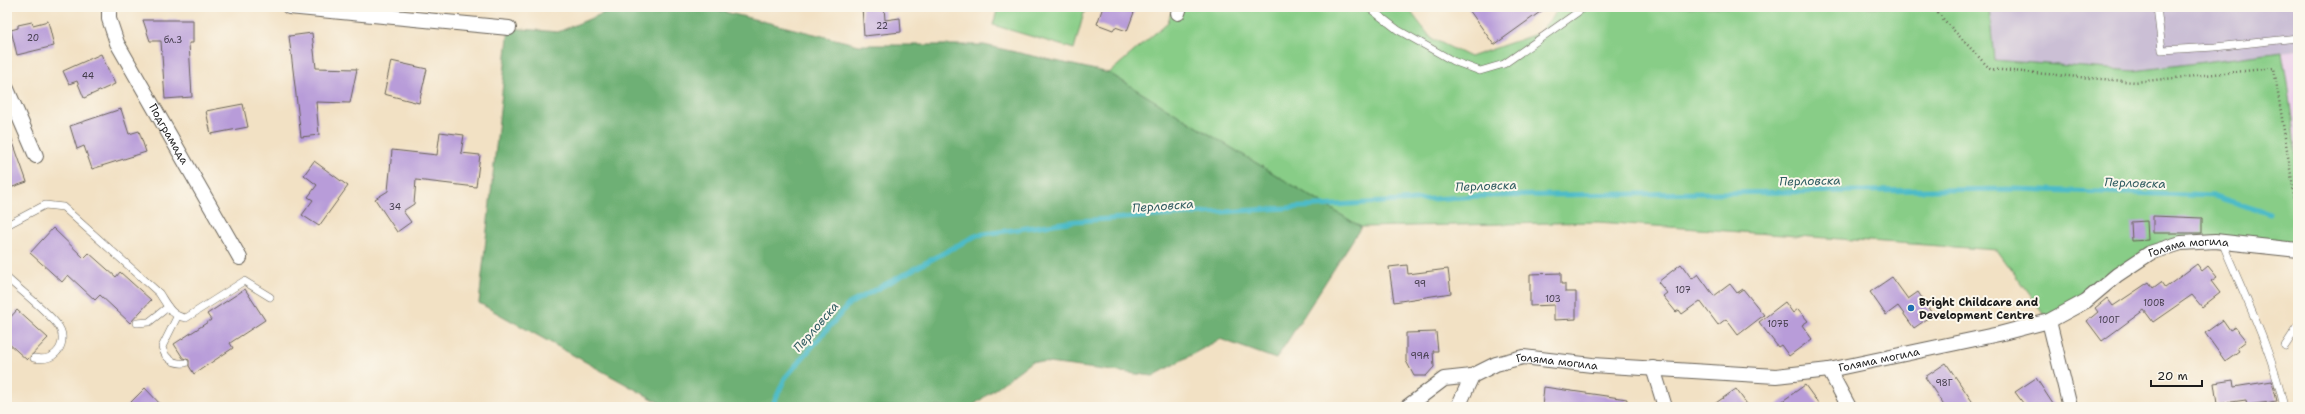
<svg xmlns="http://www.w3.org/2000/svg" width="2305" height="414" font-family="'Shantell Sans',sans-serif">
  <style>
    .built { fill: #ecd1ea }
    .industrial { fill: #cbbfd5 }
    .green { fill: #88cd87; stroke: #527452 }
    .forest { fill: #6eb074; stroke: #456648 }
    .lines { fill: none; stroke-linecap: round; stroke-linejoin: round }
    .stream { stroke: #4ebbc8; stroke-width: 5 }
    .building { fill: #b89cd9 }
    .service-casing { stroke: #676157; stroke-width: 8 }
    .minor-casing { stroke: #676157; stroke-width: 16 }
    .path { stroke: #676157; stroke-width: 2.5; stroke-dasharray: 1 3; stroke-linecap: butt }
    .service { stroke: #fff; stroke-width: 7 }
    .minor { stroke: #fff; stroke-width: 14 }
    .poi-dot { fill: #1f6fb2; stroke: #fbf7ec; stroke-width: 1.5 }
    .labels { text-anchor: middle; stroke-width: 4; stroke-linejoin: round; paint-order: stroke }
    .number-label { font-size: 9px; fill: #433c4b }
    .street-label { font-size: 11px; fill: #1c1c1c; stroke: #fbf7ec }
    .poi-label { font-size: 11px; font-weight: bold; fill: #1c1c1c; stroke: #fbf7ec; text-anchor: start }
    .water-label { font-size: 12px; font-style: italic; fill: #305c61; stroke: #fbf7ec }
  </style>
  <rect width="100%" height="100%" fill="#fbf7ec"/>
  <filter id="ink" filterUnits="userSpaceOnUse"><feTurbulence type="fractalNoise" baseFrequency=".025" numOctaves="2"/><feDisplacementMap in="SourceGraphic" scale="8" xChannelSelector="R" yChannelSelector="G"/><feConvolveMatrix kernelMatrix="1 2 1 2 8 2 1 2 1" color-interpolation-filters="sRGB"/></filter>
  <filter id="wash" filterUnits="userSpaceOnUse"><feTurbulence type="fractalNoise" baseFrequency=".012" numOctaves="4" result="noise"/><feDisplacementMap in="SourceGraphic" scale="16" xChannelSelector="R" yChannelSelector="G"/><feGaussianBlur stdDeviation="0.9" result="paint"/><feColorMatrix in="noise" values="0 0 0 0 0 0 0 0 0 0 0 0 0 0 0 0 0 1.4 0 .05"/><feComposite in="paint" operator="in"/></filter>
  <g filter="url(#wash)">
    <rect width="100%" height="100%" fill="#f2e1c4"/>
    <polygon class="built" points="2298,50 2298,190 2292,115 2282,52"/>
    <polygon class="industrial" points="1989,7 2298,7 2298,50 2134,71 1993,60"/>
    <g class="green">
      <polygon points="998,7 1078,7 1085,9 1074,49 993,25"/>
      <path d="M 1173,7 L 1407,7 L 1431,38 L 1470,57 L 1539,33 L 1560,7 L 1989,7 L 1994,60 L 2134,71 L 2282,52 C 2293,118 2302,183 2294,250 L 2215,241 L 2150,253 L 2049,321 L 1997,250 L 1598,222 L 1361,227 L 1109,73 L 1168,22 Z"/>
    </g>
    <polygon class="forest" points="618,7 705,7 859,45 984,45 1109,73 1361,227 1276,359 1220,339 1153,376 1032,361 971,407 667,407 479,303 509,28 558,32"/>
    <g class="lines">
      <polyline class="stream" points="772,407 785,378 849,304 977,235 1076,221 1480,196 2014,189 2214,196 2270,214"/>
    </g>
    <g id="blocks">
      <g class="building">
        <polygon points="862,7 884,7 885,20 900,18 901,32 864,36"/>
        <polygon points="1103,7 1136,7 1127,31 1115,27 1113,30 1097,24"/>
        <polygon points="1467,7 1547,7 1494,45"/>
        <polygon points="143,20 193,20 193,43 189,43 192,97 165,99 161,41 150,41"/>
        <polygon points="48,21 54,46 17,55 11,30 18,28 18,25 32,22 33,25"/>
        <polygon points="312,33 316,68 357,69 350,103 316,102 319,135 301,137 289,36"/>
        <polygon points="101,54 115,84 84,98 77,81 69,84 63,71"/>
        <polygon points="391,61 427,69 419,103 384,94"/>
        <polygon points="243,104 248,127 211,134 206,111"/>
        <polygon points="121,109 129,134 139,131 146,152 92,169 84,146 77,149 70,126"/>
        <polygon points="9,131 27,182 7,189 7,132"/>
        <polygon points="440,132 464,135 461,153 480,155 476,187 416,180 414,204 403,211 411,222 397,232 375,199 388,191 392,150 437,155"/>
        <polygon points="314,161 348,186 319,226 302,215 313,200 308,197 317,185 304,175"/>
        <polygon points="2153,216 2202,218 2202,233 2153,233"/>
        <polygon points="2147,221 2148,240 2132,241 2131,222"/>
        <polygon points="53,228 84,258 89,253 116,277 120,272 151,300 130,323 100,295 95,300 68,275 62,282 30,253"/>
        <polygon points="1681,264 1692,279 1698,274 1714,296 1730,284 1737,293 1743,289 1764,315 1738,335 1726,319 1718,325 1700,301 1682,314 1679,310 1676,312 1663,296 1667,293 1658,282"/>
        <polygon points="2197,264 2202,271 2208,266 2217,277 2211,281 2220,293 2202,307 2192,295 2153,322 2144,310 2102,341 2087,321 2098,312 2095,308 2107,298 2113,306 2149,282 2153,288 2161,282 2165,288"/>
        <polygon points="1407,265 1408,274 1448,269 1451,293 1394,302 1389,267"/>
        <polygon points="1561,273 1561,284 1565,284 1565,292 1576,292 1576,319 1554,320 1554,305 1530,306 1530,274"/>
        <polygon points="1892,277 1908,299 1918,292 1933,315 1914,328 1898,306 1886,315 1870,292"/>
        <polygon points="245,289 265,320 230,343 233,348 194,374 189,366 189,360 183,358 174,344 211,320 207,314"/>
        <polygon points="1785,302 1793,313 1798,309 1808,321 1802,325 1812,339 1789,356 1781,345 1778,347 1759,322"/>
        <polygon points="17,310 48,338 27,360 7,342 7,321"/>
        <polygon points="2223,320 2230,330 2235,327 2246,341 2237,348 2239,351 2225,361 2205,333"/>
        <polygon points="1436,332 1438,351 1433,351 1434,367 1426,376 1414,376 1406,361 1406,333"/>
        <polygon points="1946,363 1976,407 1945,407 1925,377"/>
        <polygon points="2036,378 2055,407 2026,407 2015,392"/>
        <polygon points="2233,380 2234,387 2272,381 2277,401 2247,405 2246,400 2217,404 2214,383"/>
        <polygon points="1805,385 1821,407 1774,407"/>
        <polygon points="1544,387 1627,399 1626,407 1542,407"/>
        <polygon points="145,388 163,407 126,407"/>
        <polygon points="1736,389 1749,407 1710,407"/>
      </g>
    </g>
  </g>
  <g filter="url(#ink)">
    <use href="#blocks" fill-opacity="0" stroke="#676157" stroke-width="1"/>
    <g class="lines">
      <g class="service-casing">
        <g id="service">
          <polyline points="1368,7 1398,30 1453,61 1480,71 1504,64 1585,7"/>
          <polyline points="2157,7 2162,50 2215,47 2298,38"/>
          <path d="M 7,225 L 45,205 L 63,207 L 159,293 C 167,305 171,316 186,318 L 244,281 L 270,297"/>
          <path d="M 2222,242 C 2244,295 2272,350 2284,407"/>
          <path d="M 7,278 C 20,290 51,314 59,327 C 64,335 63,346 56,353 C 50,359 43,360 34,358"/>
          <path d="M 177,317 L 162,347 C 165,359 174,364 185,363"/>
          <polyline points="137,323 149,322 168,307"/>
          <polyline points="2285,346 2298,326"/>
        </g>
      </g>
      <g class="minor-casing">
        <g id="minor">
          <path id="s1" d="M 109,7 L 109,19 L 117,43 L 240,258"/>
          <polyline points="289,7 509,28"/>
          <polyline points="1178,13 1180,7"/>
          <polyline points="7,89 36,156"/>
          <polyline points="2049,321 2070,407"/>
          <polyline points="1653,368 1665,407"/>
          <polyline points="1829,370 1849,407"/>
          <polyline points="1407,407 1444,379 1472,376"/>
          <path id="s2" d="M 1458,407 L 1472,376 L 1496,364 L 1523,357 L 1592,365 L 1776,376 L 1829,370 L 1999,334 L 2049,321 L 2086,301 L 2117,275 L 2150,253 L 2181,243 L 2215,241 L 2298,250"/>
        </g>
      </g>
      <polyline class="path" points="1932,7 1990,69 2135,82 2274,68 2298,219"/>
      <use href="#service" class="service"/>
      <use href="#minor" class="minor"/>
    </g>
  </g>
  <circle class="poi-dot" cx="1911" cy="308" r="4"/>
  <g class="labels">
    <g class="number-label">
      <text x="882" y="29">22</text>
      <text x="33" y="41">20</text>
      <text x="173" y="43">бл.3</text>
      <text x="88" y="79">44</text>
      <text x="395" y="210">34</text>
      <text x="1420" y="287">99</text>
      <text x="1683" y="293">107</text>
      <text x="1553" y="302">103</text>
      <text x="2154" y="306">100В</text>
      <text x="2109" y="323">100Г</text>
      <text x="1778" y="327">107Б</text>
      <text x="1420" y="359">99А</text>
      <text x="1944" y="386">98Г</text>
    </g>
    <g class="street-label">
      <text dy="4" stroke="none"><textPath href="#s1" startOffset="142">Подграмада</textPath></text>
      <text dy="4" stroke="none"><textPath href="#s2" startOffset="783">Голяма могила</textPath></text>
      <text dy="4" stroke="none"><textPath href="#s2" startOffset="447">Голяма могила</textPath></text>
      <text dy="4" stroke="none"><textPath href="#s2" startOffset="123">Голяма могила</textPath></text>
    </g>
    <g class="poi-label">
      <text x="1919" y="306">Bright Childcare and<tspan x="1919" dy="13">Development Centre</tspan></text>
    </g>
    <g class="water-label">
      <text transform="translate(1810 181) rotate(-1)" y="4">Перловска</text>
      <text transform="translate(2135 183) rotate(2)" y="4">Перловска</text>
      <text transform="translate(1486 186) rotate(-2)" y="4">Перловска</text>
      <text transform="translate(1163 206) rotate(-4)" y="4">Перловска</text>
      <text transform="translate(816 327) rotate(-49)" y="4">Перловска</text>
    </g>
  </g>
  <rect width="2305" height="414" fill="none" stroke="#fbf7ec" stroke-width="24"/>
  <path d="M2151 380v6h51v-6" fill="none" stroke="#1c1c1c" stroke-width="2"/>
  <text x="2157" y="380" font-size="12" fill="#1c1c1c" stroke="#fbf7ec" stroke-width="3" paint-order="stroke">20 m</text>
</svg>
